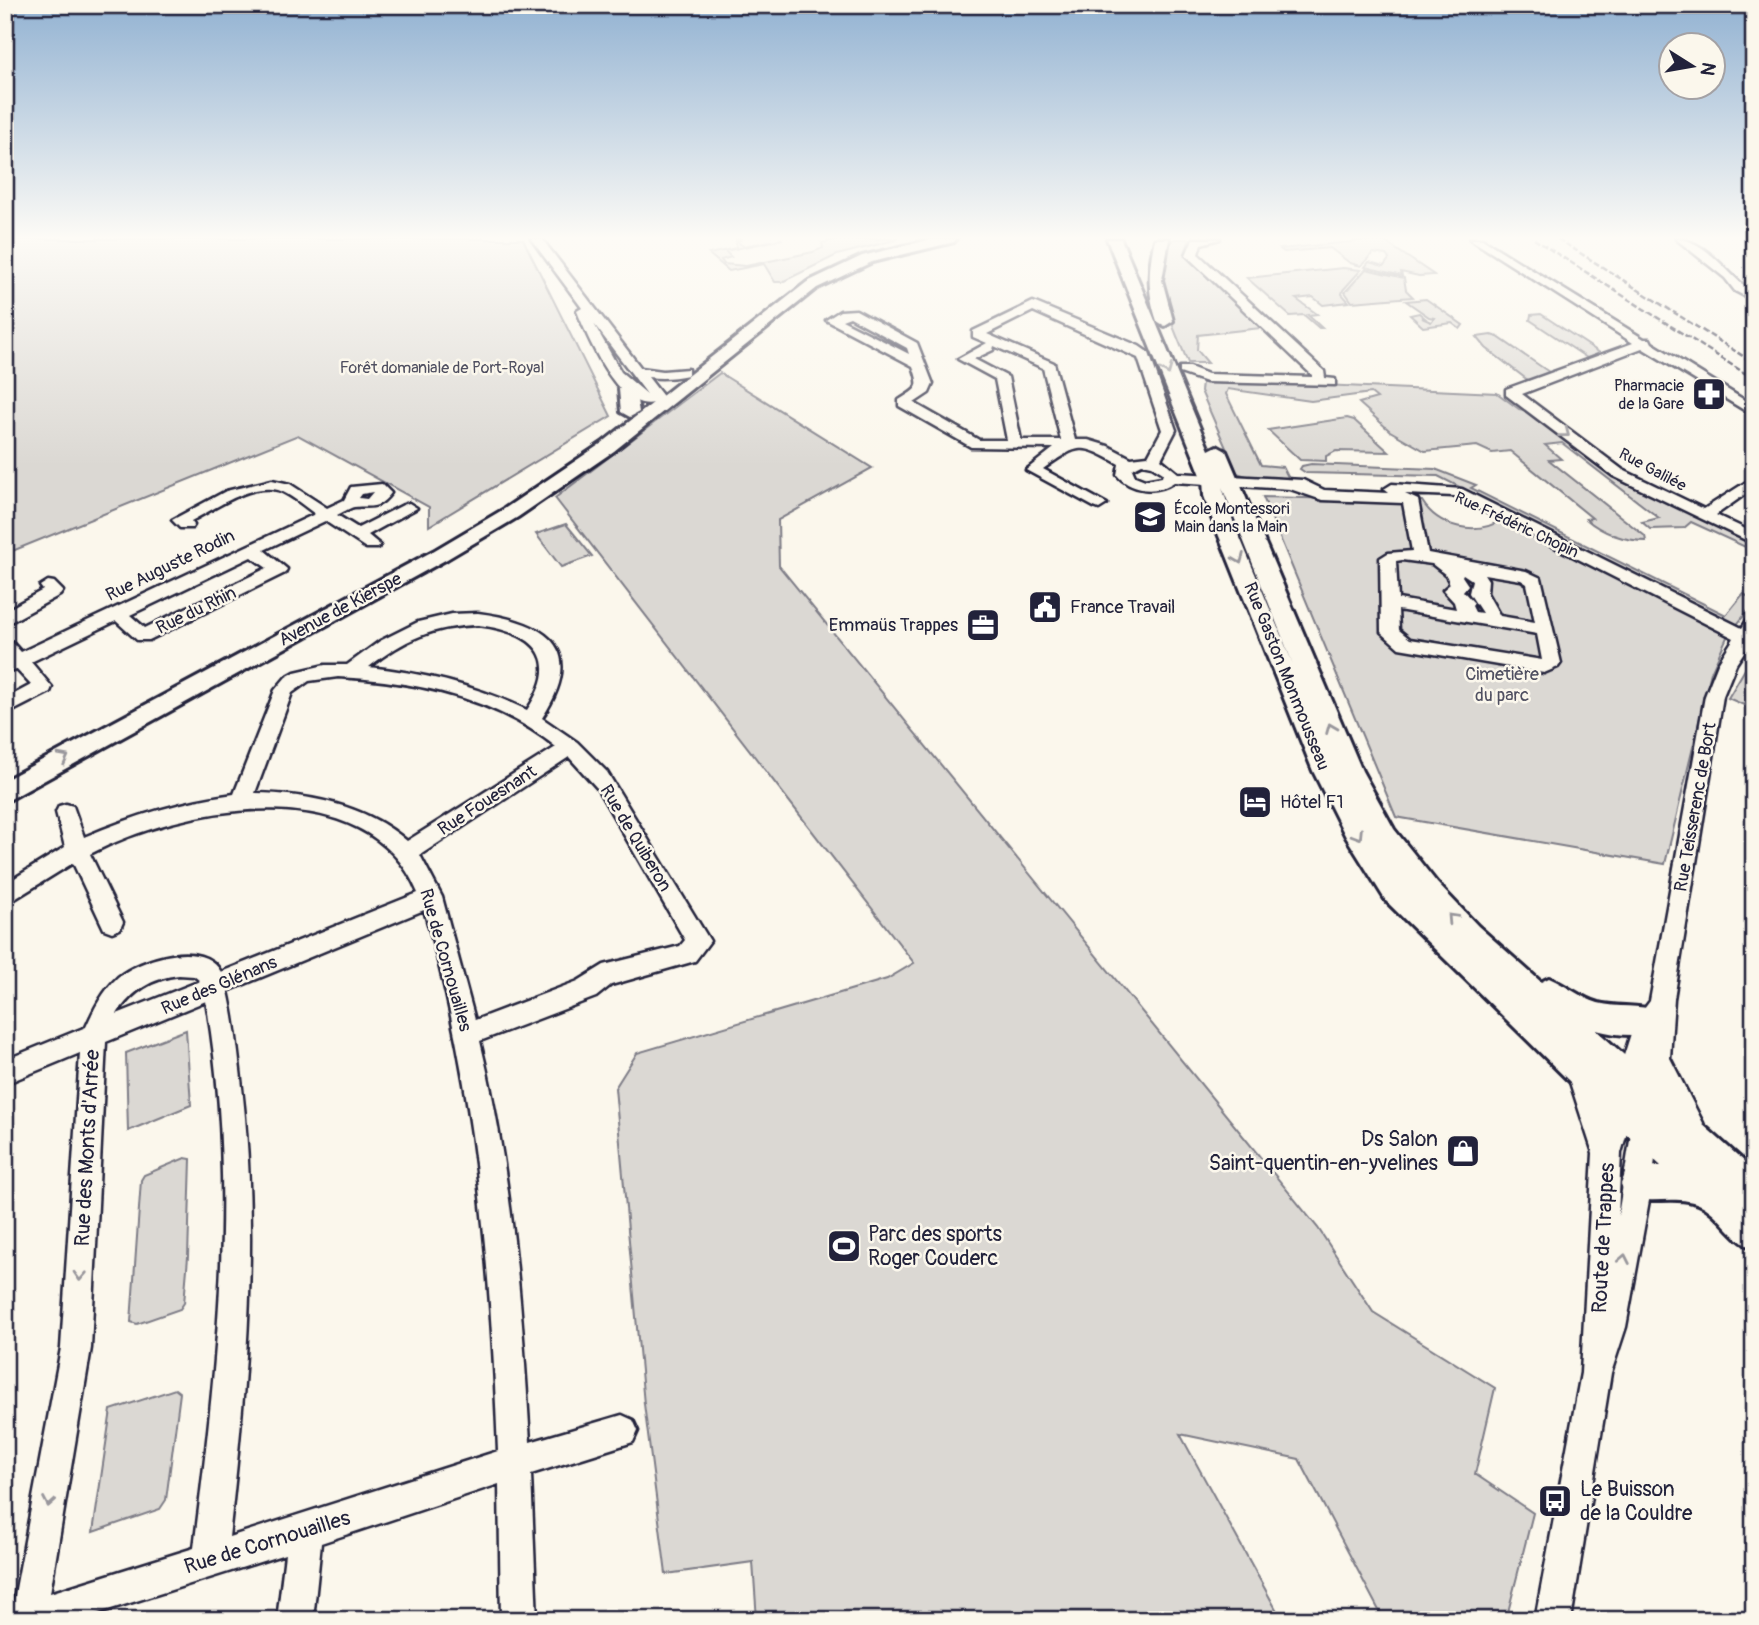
<svg xmlns="http://www.w3.org/2000/svg" width="1759" height="1625" font-family="Pangolin,sans-serif">
  <style>
    .green { fill: #dbd8d3; stroke: #7e7d87; stroke-width: 2 }
    .lines { fill: none; stroke-linecap: round; stroke-linejoin: round }
    .minor-casing { stroke: #22223b; stroke-width: 5 }
    .major-casing { stroke: #22223b; stroke-width: 6 }
    .minor { fill: #fbf7ec; fill-rule: evenodd }
    .major { fill: #fbf7ec; fill-rule: evenodd }
    .rail { stroke: #22223b; stroke-width: 2.5; stroke-dasharray: 6 2.5; stroke-linecap: butt }
    .oneway { stroke: #99979c }
    .labels { text-anchor: middle; stroke-width: 5; stroke-linejoin: round; paint-order: stroke }
    .far-park-label { font-size: 16px; fill: #505061; stroke: #fbf7ec }
    .far-poi-label { font-size: 16px; fill: #22223b; stroke: #fbf7ec; text-anchor: end }
    .far-street-label { font-size: 16px; fill: #22223b; stroke: #fbf7ec }
    .street-label { font-size: 18px; fill: #22223b; stroke: #fbf7ec }
    .poi-label { font-size: 18px; fill: #22223b; stroke: #fbf7ec; text-anchor: start }
    .park-label { font-size: 18px; fill: #505061; stroke: #fbf7ec }
    .near-poi-label { font-size: 21px; fill: #22223b; stroke: #fbf7ec; text-anchor: start }
    .near-street-label { font-size: 21px; fill: #22223b; stroke: #fbf7ec }
  </style>
  <rect width="100%" height="100%" fill="#fbf7ec"/>
  <filter id="ink" filterUnits="userSpaceOnUse"><feTurbulence type="fractalNoise" baseFrequency=".0143" numOctaves="2"/><feDisplacementMap in="SourceGraphic" scale="14" xChannelSelector="R" yChannelSelector="G"/><feConvolveMatrix kernelMatrix="1 2 1 2 8 2 1 2 1" color-interpolation-filters="sRGB"/></filter>
  <g filter="url(#ink)">
    <g class="green">
      <polygon points="5,239 523,239 611,416 429,526 429,507 298,435 5,554"/>
      <polygon points="736,239 742,239 737,241 743,246 783,239 725,251 731,257 721,260 724,264 746,266 813,252 823,248 822,243 838,239 899,239 837,255 782,282 775,282 764,264 729,271 709,254 736,248"/>
      <path d="M 1174,239 L 1194,239 L 1189,241 L 1185,253 L 1261,328 L 1198,335 L 1197,350 L 1208,363 L 1188,363 C 1174,326 1144,275 1174,239 Z"/>
      <polygon points="1381,239 1434,275 1419,276 1401,272 1402,276 1365,267 1369,262 1384,266 1389,259 1386,255 1373,253 1361,266 1350,263 1330,248 1284,252 1280,249"/>
      <polygon points="1343,268 1361,270 1343,290 1342,294 1349,302 1323,305 1313,297 1296,299 1317,314 1308,315 1322,328 1319,328 1304,315 1290,316 1247,278"/>
      <polygon points="1366,269 1404,278 1406,290 1413,297 1352,302 1345,292"/>
      <polygon points="1426,299 1463,325 1460,329 1452,323 1423,327 1410,315 1419,313 1425,318 1422,318 1431,322 1434,318 1429,317 1406,301"/>
      <polygon points="1541,314 1600,353 1587,358 1530,320 1531,315"/>
      <polygon points="1491,335 1498,337 1549,372 1529,381 1486,348 1477,337"/>
      <polygon points="720,373 872,468 778,520 779,566 1318,1228 1373,1312 1495,1388 1475,1474 1533,1513 1506,1620 1384,1620 1299,1459 1180,1434 1282,1620 757,1620 753,1562 666,1574 644,1404 615,1088 637,1053 887,979 914,963 555,498"/>
      <path d="M 1212,380 L 1497,393 L 1519,409 L 1530,411 L 1617,478 L 1754,543 L 1754,551 L 1691,522 L 1684,528 L 1650,529 L 1642,522 L 1659,518 L 1562,443 L 1545,445 L 1561,459 L 1549,460 L 1645,536 L 1646,541 C 1625,541 1602,533 1586,519 L 1592,518 L 1510,451 L 1492,453 L 1477,446 L 1425,451 L 1390,431 L 1359,403 L 1377,398 L 1371,393 L 1311,401 L 1228,389 L 1226,394 L 1261,465 L 1283,467 L 1289,479 L 1249,477 L 1237,473 L 1201,391 L 1202,383 Z"/>
      <polygon points="1347,418 1354,420 1389,452 1336,451 1326,456 1326,461 1300,460 1268,430"/>
      <polygon points="1311,464 1435,469 1476,485 1471,488 1726,615 1743,594 1754,599 1754,603 1735,627 1438,476 1306,473 1300,469 1302,466"/>
      <path d="M 1263,497 L 1422,501 C 1438,527 1476,537 1503,519 L 1728,635 L 1711,672 L 1665,864 L 1396,817 Z"/>
      <polygon points="566,524 592,556 561,567 536,534"/>
      <polygon points="1754,654 1754,708 1753,709 1728,698"/>
      <polygon points="186,1030 191,1105 128,1131 126,1053"/>
      <polygon points="185,1158 191,1159 188,1257 184,1303 180,1309 137,1324 131,1322 141,1180 144,1175"/>
      <polygon points="175,1389 180,1393 166,1500 160,1509 93,1532 111,1410"/>
    </g>
    <g class="lines">
      <g class="minor-casing">
        <g id="minor">
          <path d="M 531,239 L 542,239 L 641,368 L 663,371 L 688,369 L 688,375 C 674,378 662,379 648,377 L 669,404 L 667,407 L 657,407 L 654,403 C 618,412 587,336 577,311 L 582,308 ZM 594,324 L 647,394 L 621,372 Z"/>
          <polygon points="1193,239 1220,239 1201,244 1198,254 1324,371 1325,378 1335,379 1335,385 1206,382 1180,373 1180,367 1190,367 1208,374 1312,377 1312,375 1188,257 1186,255"/>
          <polygon points="1470,239 1482,239 1644,339 1650,339 1652,343 1754,406 1754,416 1642,348 1522,394 1623,470 1704,509 1754,477 1754,488 1716,515 1754,533 1754,544 1613,476 1506,395 1506,389 1633,343"/>
          <path d="M 1676,239 C 1707,239 1729,278 1754,293 L 1754,301 L 1735,291 L 1725,278 Z"/>
          <path d="M 1033,302 L 1139,346 L 1149,353 L 1176,430 L 1161,459 L 1178,473 L 1303,480 L 1324,490 L 1389,493 L 1384,489 L 1392,484 L 1462,489 L 1742,628 L 1748,619 L 1754,617 L 1754,637 L 1736,664 L 1723,696 L 1674,999 L 1670,1058 L 1703,1123 L 1699,1132 L 1690,1136 L 1681,1132 L 1662,1099 L 1652,1184 L 1626,1327 L 1611,1373 L 1571,1620 L 1535,1620 L 1581,1373 L 1593,1153 L 1568,1076 L 1572,1067 L 1581,1064 L 1590,1067 L 1606,1112 L 1635,1021 L 1650,1001 L 1705,696 L 1718,663 L 1734,638 L 1454,496 L 1405,494 L 1418,500 L 1428,553 L 1526,571 L 1541,578 L 1561,663 L 1558,667 L 1544,673 L 1399,648 L 1381,632 L 1380,558 L 1388,553 L 1412,551 L 1403,503 L 1322,500 L 1290,489 L 1174,482 C 1157,494 1131,492 1117,475 L 1119,464 C 1080,442 1079,444 1043,469 L 1107,504 L 1099,509 L 1094,507 L 1026,470 L 1054,448 L 971,447 L 899,406 L 899,400 C 919,387 921,389 913,366 L 826,320 L 840,311 L 856,310 L 917,343 L 933,384 L 929,393 L 914,403 L 979,440 L 1007,440 L 995,379 L 958,359 L 987,343 L 973,337 L 973,331 ZM 1033,311 L 1138,358 L 1162,430 L 1148,456 L 1131,458 L 1108,446 L 1088,440 L 1075,440 L 1054,363 L 987,334 ZM 850,317 L 907,348 L 909,354 L 842,320 ZM 994,346 L 1043,368 L 1061,440 L 1021,440 L 1008,377 L 974,359 L 993,350 ZM 1142,464 L 1152,466 L 1163,473 L 1162,477 L 1145,480 L 1135,476 L 1132,469 ZM 1402,560 L 1432,564 L 1446,575 L 1450,584 L 1443,590 L 1454,602 L 1456,609 L 1398,599 L 1396,561 ZM 1463,574 L 1472,580 L 1469,593 L 1482,613 L 1475,612 L 1472,606 L 1474,603 L 1463,591 L 1468,585 L 1462,576 ZM 1484,574 L 1521,580 L 1527,584 L 1535,622 L 1500,616 L 1487,593 L 1488,580 ZM 1398,610 L 1537,634 L 1542,660 L 1410,639 L 1399,630 ZM 1636,1102 L 1618,1216 L 1621,1153 Z"/>
          <path d="M 272,480 L 290,484 L 327,508 L 344,500 L 351,487 L 382,484 L 391,493 C 377,511 372,505 354,507 C 349,508 342,513 337,515 L 358,528 L 403,505 L 409,503 L 417,508 L 368,535 L 380,545 L 378,548 L 366,548 L 325,521 L 264,550 L 287,569 L 285,573 L 149,640 L 137,640 L 116,621 L 31,662 L 52,687 L 50,692 L 5,715 L 5,699 L 31,685 L 16,669 L 5,673 L 5,639 L 11,641 L 21,652 L 315,514 C 304,506 290,494 278,490 C 249,483 215,509 191,521 L 194,525 L 192,528 L 180,528 L 172,520 L 226,491 ZM 373,492 L 367,499 L 359,498 L 362,494 ZM 251,557 L 267,568 L 145,628 L 130,615 Z"/>
          <polygon points="48,581 54,582 63,591 60,595 5,625 5,611 43,590 40,586"/>
          <path d="M 478,613 C 547,622 588,648 542,718 L 577,742 L 607,772 L 710,941 L 695,961 L 611,985 L 596,997 L 480,1041 C 512,1172 522,1307 530,1442 L 622,1415 L 633,1420 L 638,1431 L 633,1442 L 531,1474 L 537,1620 L 501,1620 L 499,1484 L 321,1543 L 313,1620 L 277,1620 L 285,1554 L 76,1620 L 5,1620 L 7,1608 L 13,1605 L 61,1348 L 80,1053 L 5,1084 L 5,1060 L 86,1027 C 94,1009 103,991 118,977 C 141,959 203,938 221,972 L 418,893 C 368,770 181,806 90,854 L 123,922 L 120,929 L 112,932 L 104,929 L 73,863 L 5,905 L 5,884 L 65,847 L 56,812 L 59,806 L 66,804 L 73,806 L 84,837 C 133,816 182,801 234,794 L 275,690 L 286,677 L 295,672 L 325,665 L 347,665 L 380,641 L 418,622 L 452,614 ZM 478,625 C 533,632 564,656 527,710 C 477,686 424,673 369,667 C 403,640 434,626 478,625 ZM 338,677 C 414,681 495,697 556,747 L 407,841 C 366,805 309,794 255,793 L 292,693 L 309,681 ZM 569,757 L 597,788 L 685,940 L 680,946 L 604,965 L 578,981 L 475,1020 L 442,897 L 420,855 ZM 424,910 C 476,1085 491,1270 498,1451 L 229,1537 C 247,1380 260,1228 240,1070 C 237,1044 234,1017 228,991 ZM 179,975 L 194,976 L 200,981 L 117,1014 C 132,991 152,978 179,975 ZM 206,1001 C 238,1183 217,1366 194,1548 L 50,1593 L 91,1348 L 106,1042 Z"/>
        </g>
      </g>
      <g class="major-casing">
        <g id="major">
          <polygon points="933,239 956,239 954,242 872,262 817,288 614,451 518,517 447,559 5,802 5,780 433,551 504,509 602,443 807,282 862,256"/>
          <path d="M 1107,239 L 1121,239 L 1209,450 L 1217,446 L 1226,451 L 1362,771 L 1394,829 L 1437,883 L 1478,926 L 1541,982 L 1549,978 C 1566,985 1581,998 1598,1003 C 1618,1008 1639,1004 1658,1011 L 1662,1021 L 1658,1031 C 1638,1038 1616,1035 1596,1030 L 1754,1170 L 1754,1249 C 1732,1240 1722,1217 1703,1206 C 1679,1193 1650,1206 1626,1196 L 1621,1184 L 1626,1172 L 1638,1167 L 1661,1166 L 1567,1079 L 1386,901 L 1346,837 L 1313,771 L 1213,521 L 1204,496 L 1203,480 ZM 1222,487 L 1293,664 L 1233,521 Z"/>
          <path d="M 1155,239 L 1169,239 L 1162,280 L 1173,321 L 1165,326 L 1157,321 C 1147,291 1148,270 1155,239 Z"/>
          <polygon points="627,384 635,389 639,412 630,417 621,412 619,389"/>
        </g>
      </g>
      <use href="#minor" class="minor"/>
      <use href="#major" class="major"/>
      <g class="rail">
        <polyline points="1534,239 1754,379"/>
        <polyline points="1558,239 1754,363"/>
      </g>
    </g>
    <defs><path id="oneway-chevron" d="M-2-3.5L2.5 0L-2 3.5" fill="none" stroke-width="1.6" stroke-linecap="round" stroke-linejoin="round" transform="scale(1.75)"/></defs>
    <g class="oneway">
      <use href="#oneway-chevron" transform="translate(1167 370) rotate(68)"/>
      <use href="#oneway-chevron" transform="translate(1565 433) rotate(38)"/>
      <use href="#oneway-chevron" transform="translate(1239 559) rotate(68)"/>
      <use href="#oneway-chevron" transform="translate(1331 728) rotate(-112)"/>
      <use href="#oneway-chevron" transform="translate(64 758) rotate(-28)"/>
      <use href="#oneway-chevron" transform="translate(1358 835) rotate(58)"/>
      <use href="#oneway-chevron" transform="translate(1452 918) rotate(-133)"/>
      <use href="#oneway-chevron" transform="translate(1624 1259) rotate(-79)"/>
      <use href="#oneway-chevron" transform="translate(80 1276) rotate(93)"/>
      <use href="#oneway-chevron" transform="translate(49 1502) rotate(100)"/>
    </g>
  </g>
  <linearGradient id="sky" x2="0" y2="1"><stop stop-color="#92b2d2"/><stop offset="0.51" stop-color="#fdfbf6"/><stop offset="1" stop-color="#fdfbf6" stop-opacity="0"/></linearGradient>
  <rect width="1759" height="466" fill="url(#sky)"/>
  <defs>
    <g id="pharmacy-square" transform="scale(1.75)"><rect x="-9" y="-9" width="18" height="18" rx="4" fill="#22223b" stroke="#fbf7ec"/><path d="M-2-6h4v4h4v4h-4v4h-4v-4h-4v-4h4Z" fill="#fff"/></g>
    <g id="school-square" transform="scale(1.75)"><rect x="-9" y="-9" width="18" height="18" rx="4" fill="#22223b" stroke="#fbf7ec"/><path d="M0-5L7-2L0 1L-7-2ZM-4 1L0 2.5L4 1V4Q0 6-4 4Z" fill="#fff"/></g>
    <g id="civic-square" transform="scale(1.75)"><rect x="-9" y="-9" width="18" height="18" rx="4" fill="#22223b" stroke="#fbf7ec"/><path d="M-.6-6.5H3V-4.5H.6V-3L4-1V1h2V6H-6V1h2V-1L-.6-3ZM-1.2 2.5V6h2.4V2.5Z" fill="#fff"/></g>
    <g id="office-square" transform="scale(1.75)"><rect x="-9" y="-9" width="18" height="18" rx="4" fill="#22223b" stroke="#fbf7ec"/><path d="M-6-3h4V-5.5h4V-3h4V5H-6ZM-1-4.5V-3h2v-1.5ZM-6 0V1H6V0Z" fill="#fff"/></g>
    <g id="hotel-square" transform="scale(1.75)"><rect x="-9" y="-9" width="18" height="18" rx="4" fill="#22223b" stroke="#fbf7ec"/><path d="M-6-4.5h1.5V1H6V5H4.5V3h-9V5H-6ZM-4 0a1.8 1.8 0 1 1 3.6 0ZM.5 0V-2.5h3Q6-2.5 6 0Z" fill="#fff"/></g>
    <g id="shop-square" transform="scale(1.75)"><rect x="-9" y="-9" width="18" height="18" rx="4" fill="#22223b" stroke="#fbf7ec"/><path d="M-5-2.5h2.3a2.7 3.5 0 0 1 5.4 0H5L5.5 6h-11ZM-1.5-2.5h3a1.5 2.3 0 0 0-3 0Z" fill="#fff"/></g>
    <g id="stadium-square" transform="scale(1.75)"><rect x="-9" y="-9" width="18" height="18" rx="4" fill="#22223b" stroke="#fbf7ec"/><path d="M0-5a6.5 5 0 1 0 0 10a6.5 5 0 1 0 0-10ZM-3.5-1.8h7v3.6h-7Z" fill="#fff"/></g>
    <g id="bus-square" transform="scale(1.75)"><rect x="-9" y="-9" width="18" height="18" rx="4" fill="#22223b" stroke="#fbf7ec"/><path d="M-5-6H5V4H4V6H2V4H-2V6H-4V4H-5ZM-3.5-4V0h7V-4ZM-3.5 1.2v1.5H-2V1.2ZM2 1.2v1.5H3.5V1.2Z" fill="#fff"/></g>
  </defs>
  <g fill-rule="evenodd">
    <use href="#pharmacy-square" x="1709" y="394"/>
    <use href="#school-square" x="1150" y="517"/>
    <use href="#civic-square" x="1045" y="607"/>
    <use href="#office-square" x="983" y="625"/>
    <use href="#hotel-square" x="1255" y="802"/>
    <use href="#shop-square" x="1463" y="1151"/>
    <use href="#stadium-square" x="844" y="1246"/>
    <use href="#bus-square" x="1555" y="1501"/>
  </g>
  <g class="labels">
    <g class="far-park-label">
      <text x="442" y="373">Forêt domaniale de Port-Royal</text>
    </g>
    <g class="far-poi-label">
      <text x="1684" y="391">Pharmacie<tspan x="1684" dy="18">de la Gare</tspan></text>
      <text x="1174" y="514" text-anchor="start">École Montessori<tspan x="1174" dy="18">Main dans la Main</tspan></text>
    </g>
    <g class="far-street-label">
      <text transform="translate(1653 469) rotate(28)" y="6">Rue Galilée</text>
      <text transform="translate(1517 524) rotate(25)" y="6">Rue Frédéric Chopin</text>
    </g>
    <g class="street-label">
      <text transform="translate(170 565) rotate(-26)" y="6">Rue Auguste Rodin</text>
      <text transform="translate(340 609) rotate(-28)" y="6">Avenue de Kierspe</text>
      <text transform="translate(196 610) rotate(-26)" y="6">Rue du Rhin</text>
      <text transform="translate(1287 676) rotate(68)" y="6">Rue Gaston Monmousseau</text>
      <text transform="translate(487 800) rotate(-33)" y="6">Rue Fouesnant</text>
      <text transform="translate(1695 807) rotate(-80)" y="6">Rue Teisserenc de Bort</text>
      <text transform="translate(636 838) rotate(59)" y="6">Rue de Quiberon</text>
      <text transform="translate(446 960) rotate(74)" y="6">Rue de Cornouailles</text>
      <text transform="translate(219 985) rotate(-23)" y="6">Rue des Glénans</text>
    </g>
    <g class="poi-label">
      <text x="1070" y="613">France Travail</text>
      <text x="958" y="631" text-anchor="end">Emmaüs Trappes</text>
      <text x="1280" y="808">Hôtel F1</text>
    </g>
    <g class="park-label">
      <text x="1502" y="680">Cimetière<tspan x="1502" dy="21">du parc</tspan></text>
    </g>
    <g class="near-poi-label">
      <text x="1438" y="1146" text-anchor="end">Ds Salon<tspan x="1438" dy="24">Saint-quentin-en-yvelines</tspan></text>
      <text x="868" y="1241">Parc des sports<tspan x="868" dy="24">Roger Couderc</tspan></text>
      <text x="1580" y="1496">Le Buisson<tspan x="1580" dy="24">de la Couldre</tspan></text>
    </g>
    <g class="near-street-label">
      <text transform="translate(87 1148) rotate(-87)" y="7">Rue des Monts d'Arrée</text>
      <text transform="translate(1603 1238) rotate(-87)" y="7">Route de Trappes</text>
      <text transform="translate(267 1542) rotate(-17)" y="7">Rue de Cornouailles</text>
    </g>
  </g>
  <rect width="1759" height="1625" fill="none" stroke="#fbf7ec" stroke-width="28"/>
  <rect x="14" y="14" width="1731" height="1597" fill="none" stroke="#22223b" stroke-width="2.5" filter="url(#ink)"/>
  <g transform="translate(1692 66) rotate(101)"><circle r="33" fill="#fbf7ec" stroke="#a4a2a5" stroke-width="2"/>
  <path d="M0-5L12 26L0 18L-12 26Z" fill="#22223b"/>
  <text y="-10" font-size="19" font-weight="bold" text-anchor="middle" fill="#22223b">N</text>
  </g>
</svg>
